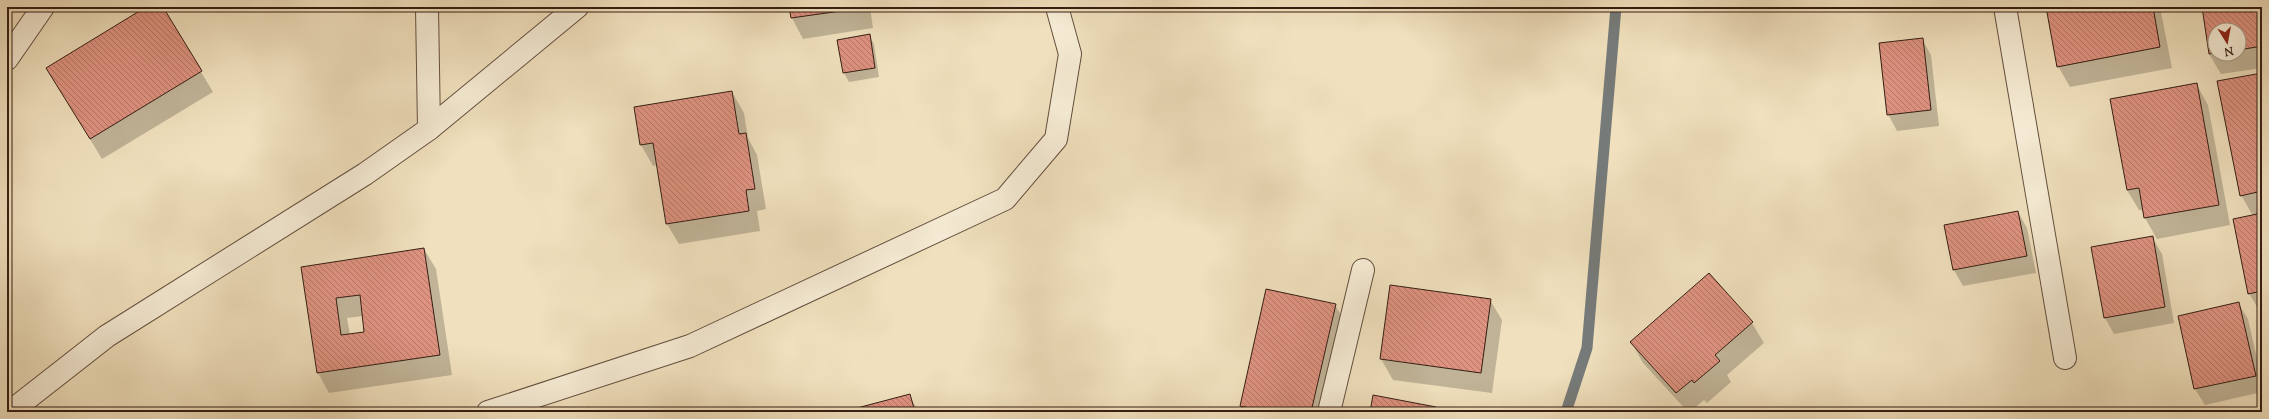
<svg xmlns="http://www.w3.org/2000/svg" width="2269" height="419" font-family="'Sorts Mill Goudy',serif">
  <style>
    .shadow { fill: #0003; fill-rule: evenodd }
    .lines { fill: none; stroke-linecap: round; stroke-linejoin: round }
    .stream { stroke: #767b7a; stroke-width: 11 }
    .building { fill: url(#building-back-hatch); stroke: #351d13; fill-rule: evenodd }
    .minor-casing { stroke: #644e3e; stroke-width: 24 }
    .minor { stroke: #f5ebd4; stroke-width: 22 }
  </style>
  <defs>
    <pattern id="building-back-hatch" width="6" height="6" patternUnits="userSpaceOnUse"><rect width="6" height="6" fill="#de9280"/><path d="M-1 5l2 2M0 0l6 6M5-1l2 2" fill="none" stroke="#b57768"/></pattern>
  </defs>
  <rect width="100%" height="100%" fill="#f0e0bd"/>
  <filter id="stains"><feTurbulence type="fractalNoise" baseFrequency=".005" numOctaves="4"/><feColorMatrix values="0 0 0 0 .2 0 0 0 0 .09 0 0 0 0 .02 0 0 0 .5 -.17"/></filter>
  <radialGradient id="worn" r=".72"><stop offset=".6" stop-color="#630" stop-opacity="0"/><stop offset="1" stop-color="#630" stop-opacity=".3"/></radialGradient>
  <g class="shadow">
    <polygon points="148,7 162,7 213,92 102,159 59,88"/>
    <polygon points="790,7 870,7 873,28 803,39 792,18"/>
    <polygon points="2047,7 2160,7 2172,68 2070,87 2058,66"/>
    <path d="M 2203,7 L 2262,7 L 2262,68 L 2221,74 L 2209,54 ZM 2215,30 L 2239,30 L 2239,54 L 2215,54 Z"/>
    <polygon points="869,35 874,44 879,77 849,82 844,73 838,40"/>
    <polygon points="1922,39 1931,55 1939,126 1897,131 1888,114"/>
    <polygon points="2262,74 2262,313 2261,314 2249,293 2253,216 2241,195"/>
    <polygon points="2197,85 2208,105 2230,225 2157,239 2145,218 2143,210 2139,210 2127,190"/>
    <polygon points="732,92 744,113 748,138 757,155 766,209 757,211 760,231 679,244 667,224 658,165 653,166 641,145 635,108"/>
    <polygon points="2018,212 2027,228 2036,273 1963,286 1954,270 1945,225"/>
    <polygon points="2152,237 2162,254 2174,323 2114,334 2105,318"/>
    <path d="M 424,249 L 436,269 L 452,375 L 329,393 L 318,373 L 302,267 ZM 363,316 L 365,333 L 350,335 L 347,318 Z"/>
    <polygon points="1490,300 1502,320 1492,393 1393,380 1381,359"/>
    <polygon points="2238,303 2248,319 2262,381 2262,392 2205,405 2195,389 2179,316"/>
    <polygon points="1335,305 1347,325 1327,412 1245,412 1241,406"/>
    <polygon points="1752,323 1764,343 1727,375 1731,382 1707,403 1704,400 1690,412 1688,412 1643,363 1631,342"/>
    <polygon points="909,395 919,412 846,412"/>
  </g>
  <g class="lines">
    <polyline class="stream" points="1566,412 1587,348 1616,7"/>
  </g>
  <g class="building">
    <polygon points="146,7 163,7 202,71 90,139 46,68"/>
    <polygon points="789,7 862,7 862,8 791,18"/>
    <polygon points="2046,7 2153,7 2160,47 2057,67"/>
    <polygon points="2202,7 2262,7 2262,46 2239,50 2239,30 2215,30 2215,53 2209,54"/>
    <polygon points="870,34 875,68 843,73 837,40"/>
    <polygon points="1923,38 1931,110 1887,115 1879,43"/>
    <polygon points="2262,73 2262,191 2240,196 2217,81"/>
    <polygon points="2197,83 2219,205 2144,218 2139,188 2127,190 2110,99"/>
    <polygon points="732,91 739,134 746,133 755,189 746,190 749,211 666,224 653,143 640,145 634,107"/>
    <polygon points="2018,211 2027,256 1953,270 1944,225"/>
    <polygon points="2262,213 2262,291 2248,294 2233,219"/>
    <polygon points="2153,236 2165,307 2104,318 2091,247"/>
    <path d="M 424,248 L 440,355 L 317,373 L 301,267 ZM 360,295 L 364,332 L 341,335 L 336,298 Z"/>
    <polygon points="1709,273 1753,322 1715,355 1720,361 1694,383 1692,380 1676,393 1630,342"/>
    <polygon points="1390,285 1491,299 1481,373 1380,359"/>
    <polygon points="1266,289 1336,304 1311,412 1268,412 1240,406"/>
    <polygon points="2239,302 2256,376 2194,389 2178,316"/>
    <polygon points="910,394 915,412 842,412"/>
    <polygon points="1373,395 1436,407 1436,412 1370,412"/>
    <polygon points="589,407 591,412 575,412"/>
  </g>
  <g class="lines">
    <g class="minor-casing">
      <g id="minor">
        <polyline points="427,7 429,129"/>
        <polyline points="2005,7 2065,358"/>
        <polyline points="7,59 43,7"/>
        <polyline points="10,412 107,336 365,174 429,129 577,7"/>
        <polyline points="488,412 690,346 1005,199 1056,139 1070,54 1057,7"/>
        <polyline points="1329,412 1363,270"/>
      </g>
    </g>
    <use href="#minor" class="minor"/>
  </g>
  <rect width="2269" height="419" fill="none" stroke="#f0e0bd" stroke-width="24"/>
  <rect x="8" y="8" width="2253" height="403" fill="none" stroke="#351d13" stroke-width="2"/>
  <rect x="12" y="12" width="2245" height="395" fill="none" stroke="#351d13"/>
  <g transform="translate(2227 42) rotate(169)"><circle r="19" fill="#f5ebd4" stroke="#a89987"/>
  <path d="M0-3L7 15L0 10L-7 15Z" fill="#8f2418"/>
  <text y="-6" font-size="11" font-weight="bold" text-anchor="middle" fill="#351d13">N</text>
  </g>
  <rect width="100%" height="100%" filter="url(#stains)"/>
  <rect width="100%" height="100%" fill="url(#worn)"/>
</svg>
